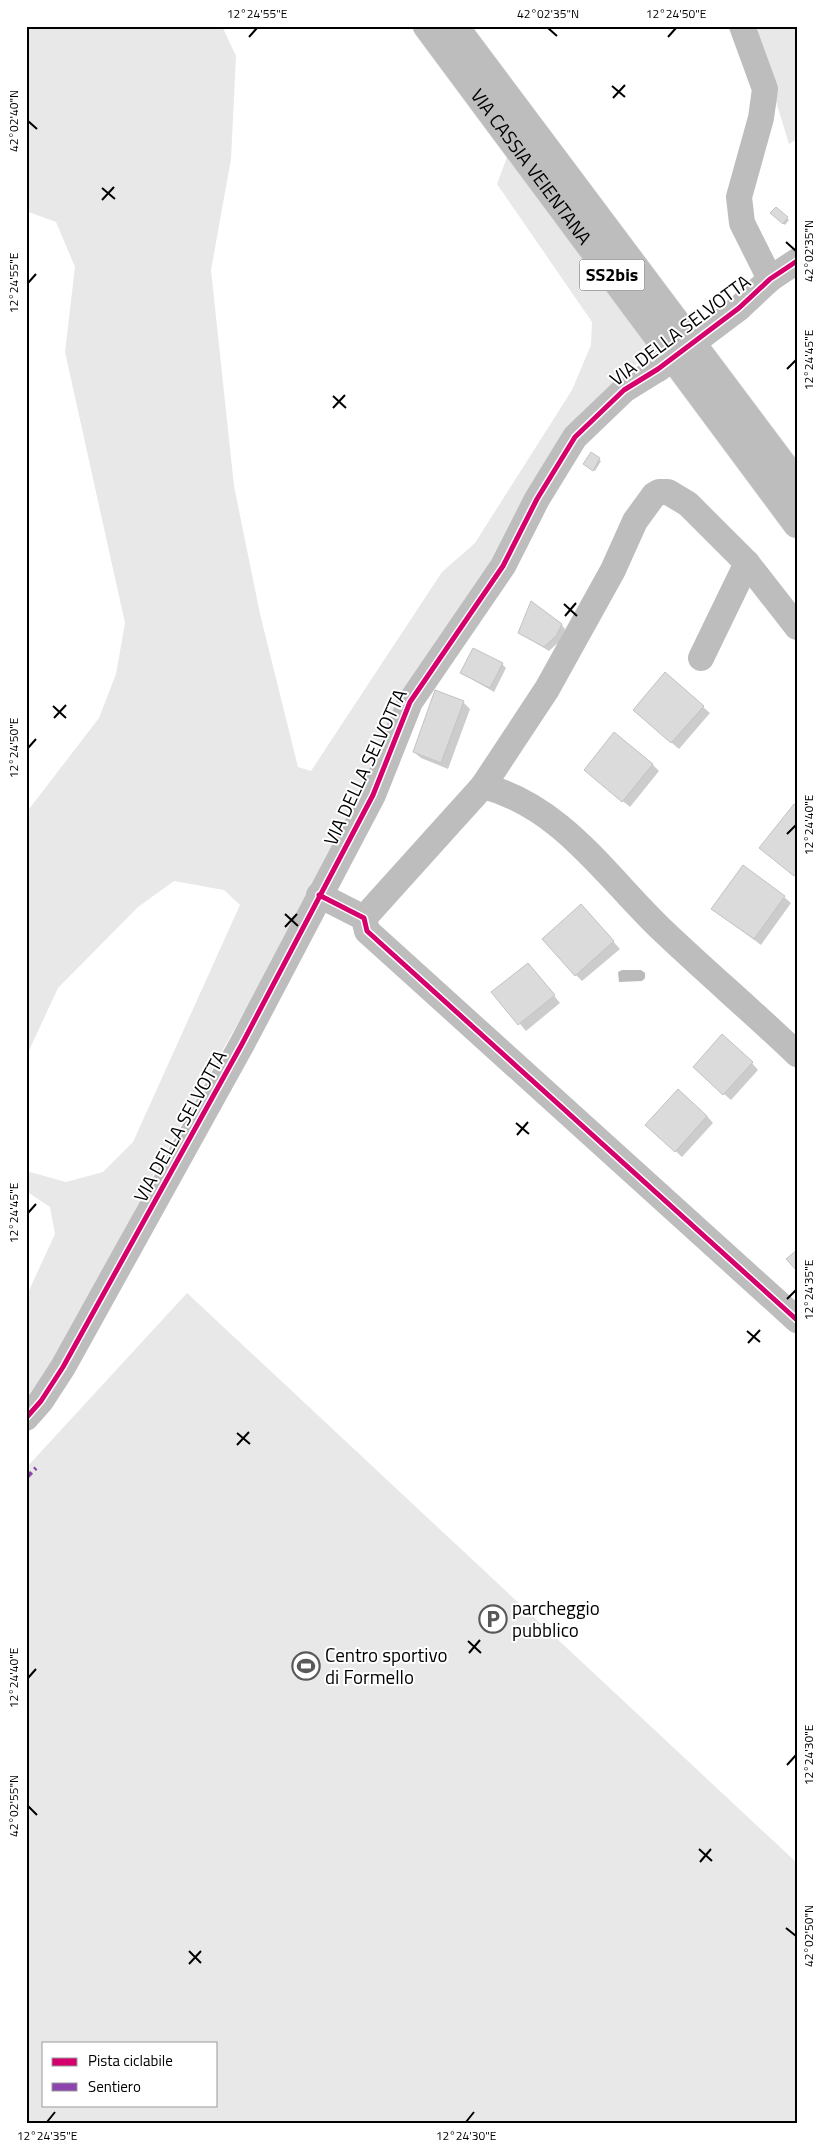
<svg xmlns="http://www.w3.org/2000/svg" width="823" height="2149" font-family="'Titillium Web',sans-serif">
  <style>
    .green { fill: #e8e8e8; fill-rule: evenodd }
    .water { fill: #bababa }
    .shadow { fill: #0003 }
    .building { fill: #dbdbdb; stroke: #c3c3c3 }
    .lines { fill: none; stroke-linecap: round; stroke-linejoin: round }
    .highway-casing { stroke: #dbdbdb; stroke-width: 29 }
    .minor { stroke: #bdbdbd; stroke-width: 26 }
    .highway { stroke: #bdbdbd; stroke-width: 28 }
    .minor-bridge { stroke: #bdbdbd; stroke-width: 26 }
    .quiet { stroke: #8e44ad; stroke-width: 4; stroke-dasharray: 8 4; stroke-linecap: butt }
    .cycleway-casing { stroke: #fff; stroke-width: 8 }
    .cycleway { stroke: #d6006c; stroke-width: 5 }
    .ticks { fill: none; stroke: #000; stroke-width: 2 }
    .labels { text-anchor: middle; stroke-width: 4; stroke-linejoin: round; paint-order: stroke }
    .shield { fill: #fff; stroke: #4c4c4c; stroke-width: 1 }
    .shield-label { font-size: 18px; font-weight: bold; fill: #000 }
    .street-label { font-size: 19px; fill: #000; stroke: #fff }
    .poi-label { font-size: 19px; fill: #000; stroke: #fff; text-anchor: start }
    .neatline { fill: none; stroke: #000; stroke-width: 2 }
    .ticks-label { font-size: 12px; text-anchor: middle; fill: #000 }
  </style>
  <rect width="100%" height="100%" fill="#fff"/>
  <g class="green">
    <polygon points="26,26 222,26 236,56 231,159 211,270 234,486 260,614 298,767 311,771 442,572 475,543 572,390 591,345 592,322 497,184 507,157 658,349 621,375 567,436 170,1144 39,1390 26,1403 26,1297 55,1234 50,1207 26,1191 26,1171 66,1182 103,1172 133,1142 240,905 224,890 174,881 138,907 58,988 26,1057 26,813 99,718 116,674 125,623 65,352 75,267 56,222 26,211"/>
    <polygon points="753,26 797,27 797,139 789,144"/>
    <path d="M 187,1293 L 797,1863 L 797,2123 L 26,2123 L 26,1468 ZM 44,2043 L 216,2043 L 216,2105 L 44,2105 Z"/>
  </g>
  <polygon class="water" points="622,970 641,970 645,973 645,978 642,981 619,982 618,972"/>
  <g class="shadow">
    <polygon points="776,208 789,220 785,225 772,213"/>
    <polygon points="591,453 601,461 595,471 586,466"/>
    <polygon points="561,624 565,629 560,641 549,651 520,633"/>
    <polygon points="502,664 506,668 494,692 461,673"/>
    <polygon points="463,702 470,709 448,769 421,758 414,752"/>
    <polygon points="703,707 710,713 679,749 641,716"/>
    <polygon points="652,764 659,771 630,807 585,770"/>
    <polygon points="784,897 791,903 761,945 713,909"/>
    <polygon points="588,913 620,949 582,981 576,975"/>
    <polygon points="534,971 560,1003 526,1031 493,992"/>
    <polygon points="752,1063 758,1070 731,1100 701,1074"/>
    <polygon points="707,1116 713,1123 682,1157 654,1131"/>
  </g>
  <g class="building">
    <polygon points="776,207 788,217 783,224 770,213"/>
    <polygon points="591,452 600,458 593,471 583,464"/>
    <polygon points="531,601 562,624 556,636 544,647 518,633"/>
    <polygon points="473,648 503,663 490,688 460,673"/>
    <polygon points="665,672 704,706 671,743 633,710"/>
    <polygon points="435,690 464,701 441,763 413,752"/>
    <polygon points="614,732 653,764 622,802 584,770"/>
    <polygon points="794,804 797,806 797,873 794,876 759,848"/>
    <polygon points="743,865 785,896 754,939 711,909"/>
    <polygon points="581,904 614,941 575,976 542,939"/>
    <polygon points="528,963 555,995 518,1025 491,992"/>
    <polygon points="722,1034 753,1062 723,1095 693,1067"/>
    <polygon points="678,1089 707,1116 675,1152 645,1125"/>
    <polygon points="797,1250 797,1271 786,1259"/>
  </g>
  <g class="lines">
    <g class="highway-casing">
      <g id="highway">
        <path id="s1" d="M 427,26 L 797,524"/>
        <polyline points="454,26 797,484"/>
      </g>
    </g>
    <g class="minor">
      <polyline points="742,26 765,89 761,118 739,197 742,223 770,279"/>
      <polyline points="739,308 770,279 797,261"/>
      <polyline points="701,658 747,563"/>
      <path d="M 483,786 C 561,806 605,875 660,928 C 705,971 752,1011 797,1054"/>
      <polyline points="319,895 364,918 367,931 797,1320"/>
      <polyline points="364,918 483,786 547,689 613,570 635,521 654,495 659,492 668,492 688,504 747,563 797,627"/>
      <polyline points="26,1418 41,1401 63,1367 242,1044 373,795 410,702 503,566 537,499 575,437 624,390 658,369"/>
    </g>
    <use href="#highway" class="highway"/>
    <polyline class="minor-bridge" points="658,369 739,308"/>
    <polyline class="quiet" points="26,1478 36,1468"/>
    <g class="cycleway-casing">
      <g id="cycleway">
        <polyline points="319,895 364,918 367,931 797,1320"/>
        <polyline points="26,1418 41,1401 63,1367 242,1044 373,795 410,702 503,566 537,499 575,437 624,390 658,369 739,308 770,279 797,261"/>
      </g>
    </g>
    <use href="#cycleway" class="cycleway"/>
  </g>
  <path class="ticks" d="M 548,28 L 557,36M 249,37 L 257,28M 668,37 L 676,28M 612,86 L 625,97M 613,98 L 625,85M 28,121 L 37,129M 102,188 L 115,199M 102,200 L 114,187M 786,242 L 796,251M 28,283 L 36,274M 787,369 L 796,360M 333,396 L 346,408M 333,408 L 345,395M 564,604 L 577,616M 565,616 L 576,603M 53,706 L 66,718M 54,718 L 66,705M 28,748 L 36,739M 787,834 L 796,825M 285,914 L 298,926M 285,927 L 297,914M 516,1123 L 529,1134M 517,1135 L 528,1122M 28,1213 L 36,1204M 787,1299 L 796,1290M 747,1331 L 760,1342M 748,1343 L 760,1330M 237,1433 L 250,1444M 237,1445 L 249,1432M 468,1641 L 481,1653M 469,1653 L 480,1640M 28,1678 L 36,1669M 787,1765 L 796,1755M 28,1806 L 37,1815M 699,1849 L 712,1861M 700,1862 L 711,1849M 786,1928 L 796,1936M 189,1951 L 201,1963M 189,1964 L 201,1951M 47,2122 L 55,2112M 466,2122 L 474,2112"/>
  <defs>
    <g id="parking-ring" transform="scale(1.4375)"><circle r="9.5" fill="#fff" stroke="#595959" stroke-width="1.5"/><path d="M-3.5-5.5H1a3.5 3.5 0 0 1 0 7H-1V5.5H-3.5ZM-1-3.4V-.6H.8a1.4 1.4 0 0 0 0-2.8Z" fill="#595959"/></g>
    <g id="stadium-ring" transform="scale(1.4375)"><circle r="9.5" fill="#fff" stroke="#595959" stroke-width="1.5"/><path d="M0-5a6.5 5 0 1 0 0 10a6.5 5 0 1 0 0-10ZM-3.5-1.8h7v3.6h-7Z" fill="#595959"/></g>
  </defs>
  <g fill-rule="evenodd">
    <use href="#parking-ring" x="493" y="1619"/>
    <use href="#stadium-ring" x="306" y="1666"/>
  </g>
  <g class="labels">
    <rect class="shield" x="579.5" y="259.5" width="65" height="31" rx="4"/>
    <g class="shield-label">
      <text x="612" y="281">SS2bis</text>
    </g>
    <g class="street-label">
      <text dy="7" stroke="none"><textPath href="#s1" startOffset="175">VIA CASSIA VEIENTANA</textPath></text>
      <text transform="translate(680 330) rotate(-37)" y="7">VIA DELLA SELVOTTA</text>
      <text transform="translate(365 767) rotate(-65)" y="7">VIA DELLA SELVOTTA</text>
      <text transform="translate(180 1126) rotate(-61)" y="7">VIA DELLA SELVOTTA</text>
    </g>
    <g class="poi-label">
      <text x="512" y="1615">parcheggio<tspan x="512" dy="22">pubblico</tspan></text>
      <text x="325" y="1662">Centro sportivo<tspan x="325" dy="22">di Formello</tspan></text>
    </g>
  </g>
  <rect width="823" height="2149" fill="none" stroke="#ffffff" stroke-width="55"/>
  <rect x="42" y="2042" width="175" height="65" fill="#ffffff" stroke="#999999"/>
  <rect x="52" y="2058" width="25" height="8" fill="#d6006c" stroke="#999999"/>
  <text x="88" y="2066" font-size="15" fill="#000000">Pista ciclabile</text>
  <rect x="52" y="2083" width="25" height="8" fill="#8e44ad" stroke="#999999"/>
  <text x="88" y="2092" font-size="15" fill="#000000">Sentiero</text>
  <rect x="28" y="28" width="768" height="2094" class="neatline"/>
  <g class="ticks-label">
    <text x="257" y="18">12°24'55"E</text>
    <text x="548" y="18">42°02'35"N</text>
    <text x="676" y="18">12°24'50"E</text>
    <text transform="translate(14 121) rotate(-90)" y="4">42°02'40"N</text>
    <text transform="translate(809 251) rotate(-90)" y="4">42°02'35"N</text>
    <text transform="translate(14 283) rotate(-90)" y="4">12°24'55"E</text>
    <text transform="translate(809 360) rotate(-90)" y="4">12°24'45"E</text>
    <text transform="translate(14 748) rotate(-90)" y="4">12°24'50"E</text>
    <text transform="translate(809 825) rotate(-90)" y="4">12°24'40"E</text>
    <text transform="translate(14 1213) rotate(-90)" y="4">12°24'45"E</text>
    <text transform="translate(809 1290) rotate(-90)" y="4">12°24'35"E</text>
    <text transform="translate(14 1678) rotate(-90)" y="4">12°24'40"E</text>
    <text transform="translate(809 1755) rotate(-90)" y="4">12°24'30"E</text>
    <text transform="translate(14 1806) rotate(-90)" y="4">42°02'55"N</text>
    <text transform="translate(809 1936) rotate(-90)" y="4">42°02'50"N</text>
    <text x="47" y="2140">12°24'35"E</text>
    <text x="466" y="2140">12°24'30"E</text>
  </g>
</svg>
